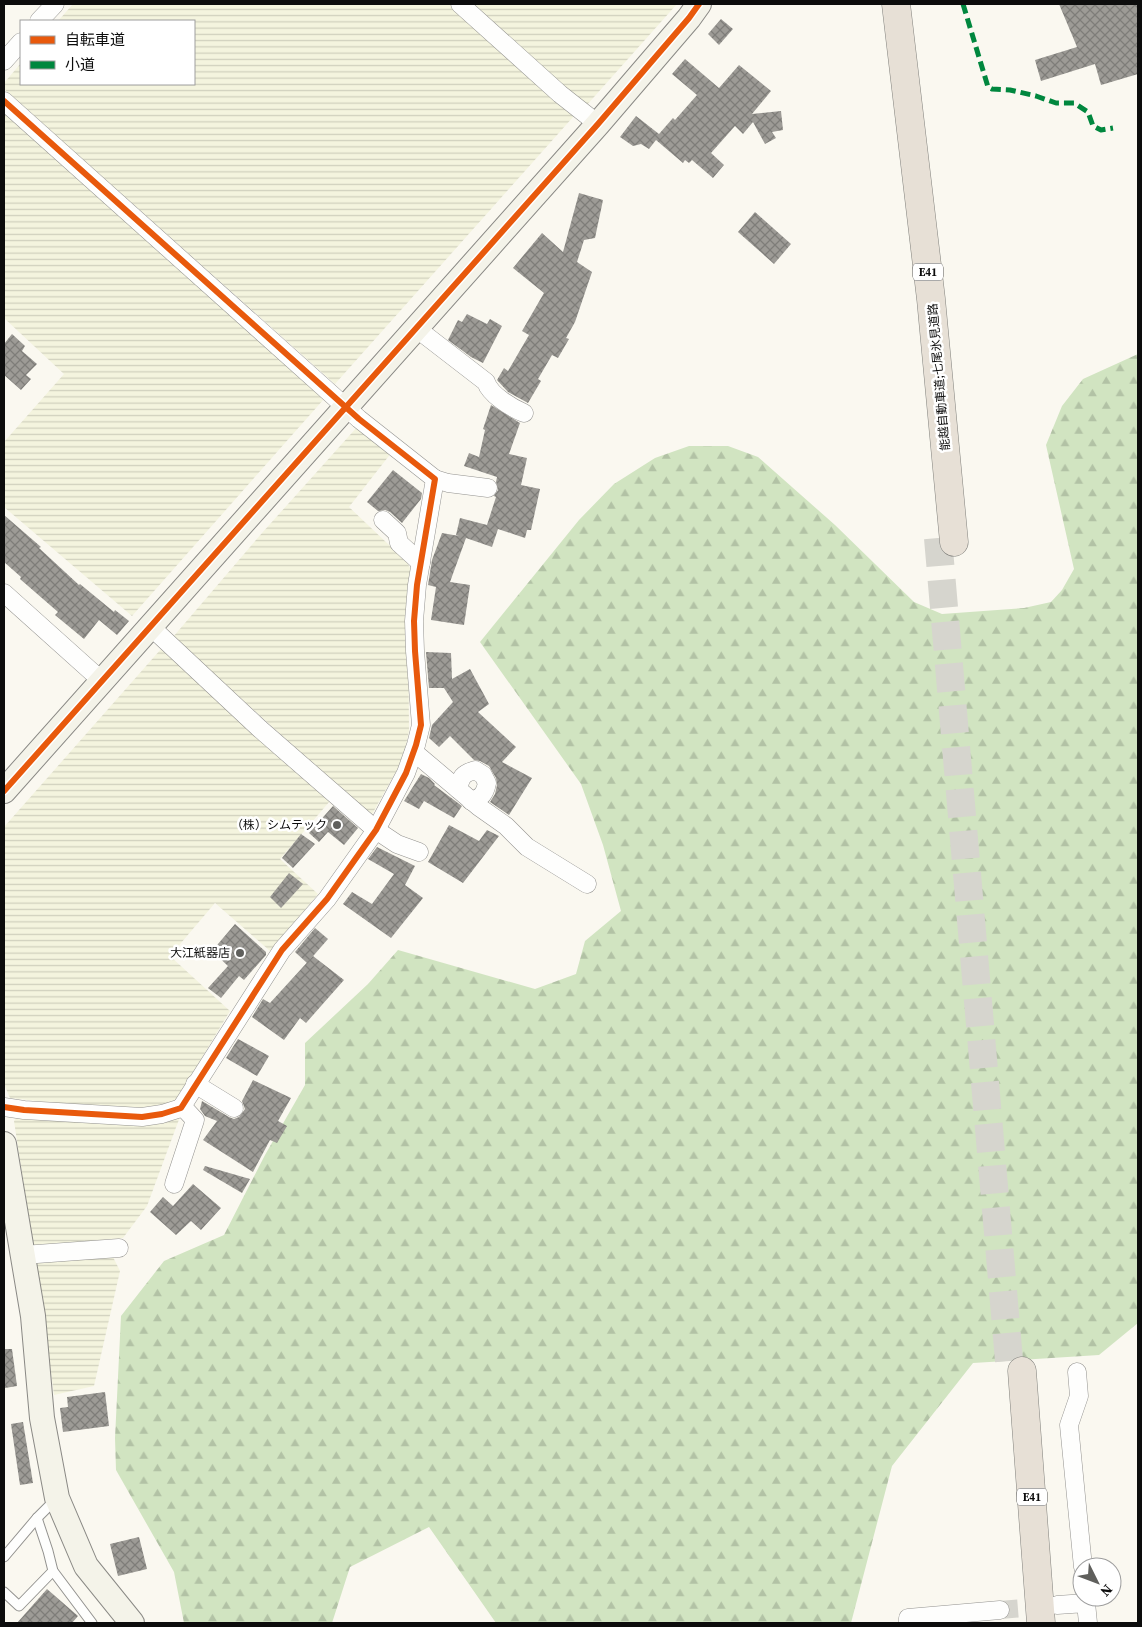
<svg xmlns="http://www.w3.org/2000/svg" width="1142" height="1627" font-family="'Source Serif 4','Noto Sans JP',serif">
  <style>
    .farmland { fill: url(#farmland-rules) }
    .forest { fill: url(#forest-firs) }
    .building { fill: url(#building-cross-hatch) }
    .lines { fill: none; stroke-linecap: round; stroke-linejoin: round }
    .street-tunnel { stroke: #d6d5ce; stroke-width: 18; stroke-dasharray: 18 9; stroke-linecap: butt }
    .highway-tunnel { stroke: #d6d5ce; stroke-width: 28; stroke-dasharray: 28 14; stroke-linecap: butt }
    .lane-casing { stroke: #93928f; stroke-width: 11 }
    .street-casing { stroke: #93928f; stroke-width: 19 }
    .secondary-casing { stroke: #8a8985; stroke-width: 26 }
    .highway-casing { stroke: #80807c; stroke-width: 29 }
    .lane { stroke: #fefefd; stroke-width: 9 }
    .street { stroke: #fefefd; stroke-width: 18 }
    .secondary { stroke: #f4f3e9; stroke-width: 24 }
    .highway { stroke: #e7e0d6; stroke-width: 28 }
    .quiet { stroke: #00873e; stroke-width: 5; stroke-dasharray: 10 5; stroke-linecap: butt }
    .cycleway-casing { stroke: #fff; stroke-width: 9 }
    .cycleway { stroke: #e8590c; stroke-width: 6 }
    .poi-dot { fill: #5f5f5c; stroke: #fff; stroke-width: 2 }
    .labels { text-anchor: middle; stroke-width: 5; stroke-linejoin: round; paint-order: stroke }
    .shield { fill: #fff; stroke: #555; stroke-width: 1 }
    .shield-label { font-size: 11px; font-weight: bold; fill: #0c0c0c }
    .street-label { font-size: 12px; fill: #0c0c0c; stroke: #fff }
    .poi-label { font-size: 12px; fill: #0c0c0c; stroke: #fff; text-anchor: end }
  </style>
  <defs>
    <pattern id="farmland-rules" width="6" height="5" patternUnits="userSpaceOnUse" patternTransform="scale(1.25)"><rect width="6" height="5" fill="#f4f4de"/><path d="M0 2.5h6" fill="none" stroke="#d0d0bd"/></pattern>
    <pattern id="forest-firs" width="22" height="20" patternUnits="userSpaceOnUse" patternTransform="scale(1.25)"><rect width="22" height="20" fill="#d1e4c1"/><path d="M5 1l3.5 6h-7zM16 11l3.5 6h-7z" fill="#b2c2a5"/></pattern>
    <pattern id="building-cross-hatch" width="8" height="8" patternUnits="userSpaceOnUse" patternTransform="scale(1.25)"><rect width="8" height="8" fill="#9d9b96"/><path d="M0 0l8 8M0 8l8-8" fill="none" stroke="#7e7d79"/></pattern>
  </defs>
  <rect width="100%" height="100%" fill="#faf8f0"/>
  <g class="farmland">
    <polygon points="73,4 449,4 574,116 335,384 4,89 4,83 21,63 21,84 194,84 194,21 58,21"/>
    <polygon points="474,4 677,4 586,106"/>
    <polygon points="4,110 324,399 132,616 4,507 4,442 64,374 4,318"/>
    <polygon points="358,426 392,452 349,507 407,562 412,572 408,606 409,731 403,759 371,816 173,637 262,533"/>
    <polygon points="161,649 330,801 280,859 318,894 270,951 215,903 170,956 230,1011 175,1102 145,1110 83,1106 10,1098 4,1084 4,827"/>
    <polygon points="181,1114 147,1206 123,1238 33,1246 14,1121 18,1116"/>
    <polygon points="111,1253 120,1271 94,1386 54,1395 36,1261"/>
  </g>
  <polygon class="forest" points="1138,354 1138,1323 1099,1355 973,1363 892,1466 851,1623 496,1623 429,1527 350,1567 332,1623 184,1623 174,1572 116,1470 115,1438 121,1316 164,1261 224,1235 265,1155 305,1085 305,1043 368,984 398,950 535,989 576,974 585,941 621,911 603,845 581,784 480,642 579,520 614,484 655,458 689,446 728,446 758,457 835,525 914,602 942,614 1024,608 1051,602 1062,590 1074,569 1046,445 1062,406 1083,379"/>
  <g class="building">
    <polygon points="1059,4 1138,4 1138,74 1101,85 1095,64 1041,81 1035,60 1077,47"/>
    <polygon points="721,19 733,29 719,45 708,34"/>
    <polygon points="685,59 719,88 739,65 771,91 752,114 781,111 783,130 772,132 776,138 765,144 753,122 743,134 735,126 711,153 724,165 713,178 692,160 689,163 685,160 683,163 656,140 649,149 641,144 633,146 620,137 636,116 659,134 673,118 675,120 697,95 672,74"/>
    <polygon points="579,193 603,200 595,238 584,240 577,262 592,272 575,322 566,338 569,339 558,358 552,355 538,379 541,381 528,403 508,392 497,380 504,368 508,371 529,335 522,331 544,293 513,268 542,233 563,252"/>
    <polygon points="755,212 791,244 774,264 738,232"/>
    <polygon points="467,314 487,324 490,319 502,326 483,363 471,357 448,340 458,320 462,322"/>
    <polygon points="12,334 25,346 22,351 37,364 26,375 31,379 21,390 4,375 4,344"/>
    <polygon points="491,405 520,423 509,454 527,458 521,485 540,489 531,530 527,530 525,538 498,529 492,547 466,538 450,582 470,585 464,625 431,620 436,587 428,585 432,560 442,533 459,536 456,535 460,518 487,525 496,497 494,496 498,490 496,482 497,477 464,466 469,453 479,457 485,430 483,429"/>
    <polygon points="393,470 422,493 421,499 402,523 390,512 385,510 378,511 367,502"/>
    <polygon points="4,515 41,547 39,548 79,585 80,584 114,612 115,610 129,621 117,635 99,620 84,639 55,615 58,612 20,579 21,577 4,562"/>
    <polygon points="426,652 451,653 452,679 470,669 489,704 478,712 516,747 502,762 532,778 509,815 490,802 495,794 497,785 496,778 489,766 480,761 474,760 450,736 439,747 429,738 432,725 453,702 444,688 429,688"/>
    <polygon points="421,774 429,778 435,784 434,785 462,806 454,818 424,801 419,809 404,801"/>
    <polygon points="333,806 358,828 344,845 328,832 319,842 309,833"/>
    <polygon points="449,825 479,841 487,830 499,836 463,883 428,862"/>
    <polygon points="301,834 315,844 293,868 282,858"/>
    <polygon points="377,847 415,866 405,885 423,898 391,938 343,904 352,892 372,904 394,874 368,859"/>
    <polygon points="289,873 303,884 281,908 270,897"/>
    <polygon points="235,924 266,952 266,955 244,980 239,976 221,998 208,988 228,966 212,951"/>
    <polygon points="315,928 328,939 307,963 295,952"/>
    <polygon points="313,956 344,980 306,1023 300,1018 284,1040 252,1017 263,999 270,1003"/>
    <polygon points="238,1039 269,1056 257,1076 226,1058"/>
    <polygon points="253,1080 291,1098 278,1121 287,1126 277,1143 270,1140 253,1172 203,1140 217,1121 205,1116 200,1109 202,1101 229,1117 234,1119 239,1117 245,1109 242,1101"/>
    <polygon points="205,1166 250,1179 242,1193 203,1170"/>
    <polygon points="193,1184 221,1208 201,1230 191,1221 176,1235 150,1212 163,1197 173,1206"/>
    <polygon points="4,1349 12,1349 17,1386 5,1388"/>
    <polygon points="105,1392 109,1426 63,1432 60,1408 68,1407 67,1397"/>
    <polygon points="23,1422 33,1483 20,1485 11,1424"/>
    <polygon points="139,1537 147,1569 118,1576 110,1544"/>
    <polygon points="47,1589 78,1616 72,1623 17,1623"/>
  </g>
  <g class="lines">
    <polyline class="street-tunnel" points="1000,1610 1049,1606"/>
    <polyline class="highway-tunnel" points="938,538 1010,1372"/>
    <g class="lane-casing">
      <g id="lane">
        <polyline points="37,1518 48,1551 53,1571 92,1623"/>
        <polyline points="4,1557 37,1518 55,1500"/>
        <polyline points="4,1592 19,1606 53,1571"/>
      </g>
    </g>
    <g class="street-casing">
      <g id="street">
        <polyline points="460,4 560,94 598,124"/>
        <polyline points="39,21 55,4"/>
        <polyline points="4,61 21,42"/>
        <polyline points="4,101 359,419 435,479 417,585 414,621 415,651 421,725 416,745 406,773 376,830 327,899 282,950 181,1108 162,1114 142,1117 24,1110 4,1107"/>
        <path d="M 416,328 L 486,382 C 490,395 512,408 524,413"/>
        <polyline points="435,479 448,483 488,488"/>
        <polyline points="383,520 397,533 399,543 421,563"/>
        <polyline points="4,593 102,681"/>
        <polyline points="151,627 260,729 376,830 397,844 419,852"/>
        <polyline points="414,752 479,807 506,826 527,847 587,884"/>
        <path d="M 458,789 C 461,777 462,774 475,770 L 483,775 L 487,783 C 485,793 482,798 471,801"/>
        <polyline points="195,1084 234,1108"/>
        <polyline points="174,1184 195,1120 182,1106"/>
        <polyline points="23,1255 119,1248"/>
        <polyline points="1077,1372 1079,1396 1069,1425 1083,1567"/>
        <polyline points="1057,1605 1086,1603 1088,1623"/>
        <polyline points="908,1623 908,1618 1000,1610"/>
      </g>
    </g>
    <g class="secondary-casing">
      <g id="secondary">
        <polyline points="4,791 598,124 689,18 699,4"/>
        <polyline points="4,1144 33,1316 42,1418 57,1498 86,1566 132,1623"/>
      </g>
    </g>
    <g class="highway-casing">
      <g id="highway">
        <polyline points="896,4 931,299 954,542"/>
        <polyline points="1022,1371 1041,1623"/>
      </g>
    </g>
    <use href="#lane" class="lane"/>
    <use href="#street" class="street"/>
    <use href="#secondary" class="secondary"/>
    <use href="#highway" class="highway"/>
    <polyline class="quiet" points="963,4 988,87 992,89 1010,90 1036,96 1056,103 1074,103 1088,112 1093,126 1101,130 1113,128"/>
    <g class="cycleway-casing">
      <g id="cycleway">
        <polyline points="4,101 359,419 435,479 417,585 414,621 415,651 421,725 416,745 406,773 376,830 327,899 282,950 181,1108 162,1114 142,1117 24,1110 4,1107"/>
        <polyline points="4,791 598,124 689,18 699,4"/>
      </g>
    </g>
    <use href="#cycleway" class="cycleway"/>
  </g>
  <g class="poi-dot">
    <circle cx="337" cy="825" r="5"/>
    <circle cx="240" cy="953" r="5"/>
  </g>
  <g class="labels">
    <g class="shield">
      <rect x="913" y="263.5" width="30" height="17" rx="4"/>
      <rect x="1017" y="1488.5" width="30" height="17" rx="4"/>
    </g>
    <g class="shield-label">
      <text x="928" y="276">E41</text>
      <text x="1032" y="1501">E41</text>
    </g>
    <g class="street-label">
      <text transform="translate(939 377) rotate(-95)" y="4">能越自動車道;七尾氷見道路</text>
    </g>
    <g class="poi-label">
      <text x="327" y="829">（株）シムテック</text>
      <text x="230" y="957">大江紙器店</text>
    </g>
  </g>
  <rect width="1142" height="1627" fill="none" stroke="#0c0c0c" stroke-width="10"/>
  <rect x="20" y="20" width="175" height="65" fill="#ffffff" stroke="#9e9e9e"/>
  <rect x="30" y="36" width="25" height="8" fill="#e8590c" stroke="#9e9e9e"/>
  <text x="65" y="45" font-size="15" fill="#0c0c0c">自転車道</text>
  <rect x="30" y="61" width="25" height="8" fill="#00873e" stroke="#9e9e9e"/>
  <text x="65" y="70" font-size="15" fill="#0c0c0c">小道</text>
  <g transform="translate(1097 1582) rotate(132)"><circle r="24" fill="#ffffff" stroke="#9e9e9e"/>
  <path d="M0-4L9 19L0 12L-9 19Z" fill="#5f5f5c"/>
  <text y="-8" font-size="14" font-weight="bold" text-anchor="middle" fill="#0c0c0c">N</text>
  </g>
</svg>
